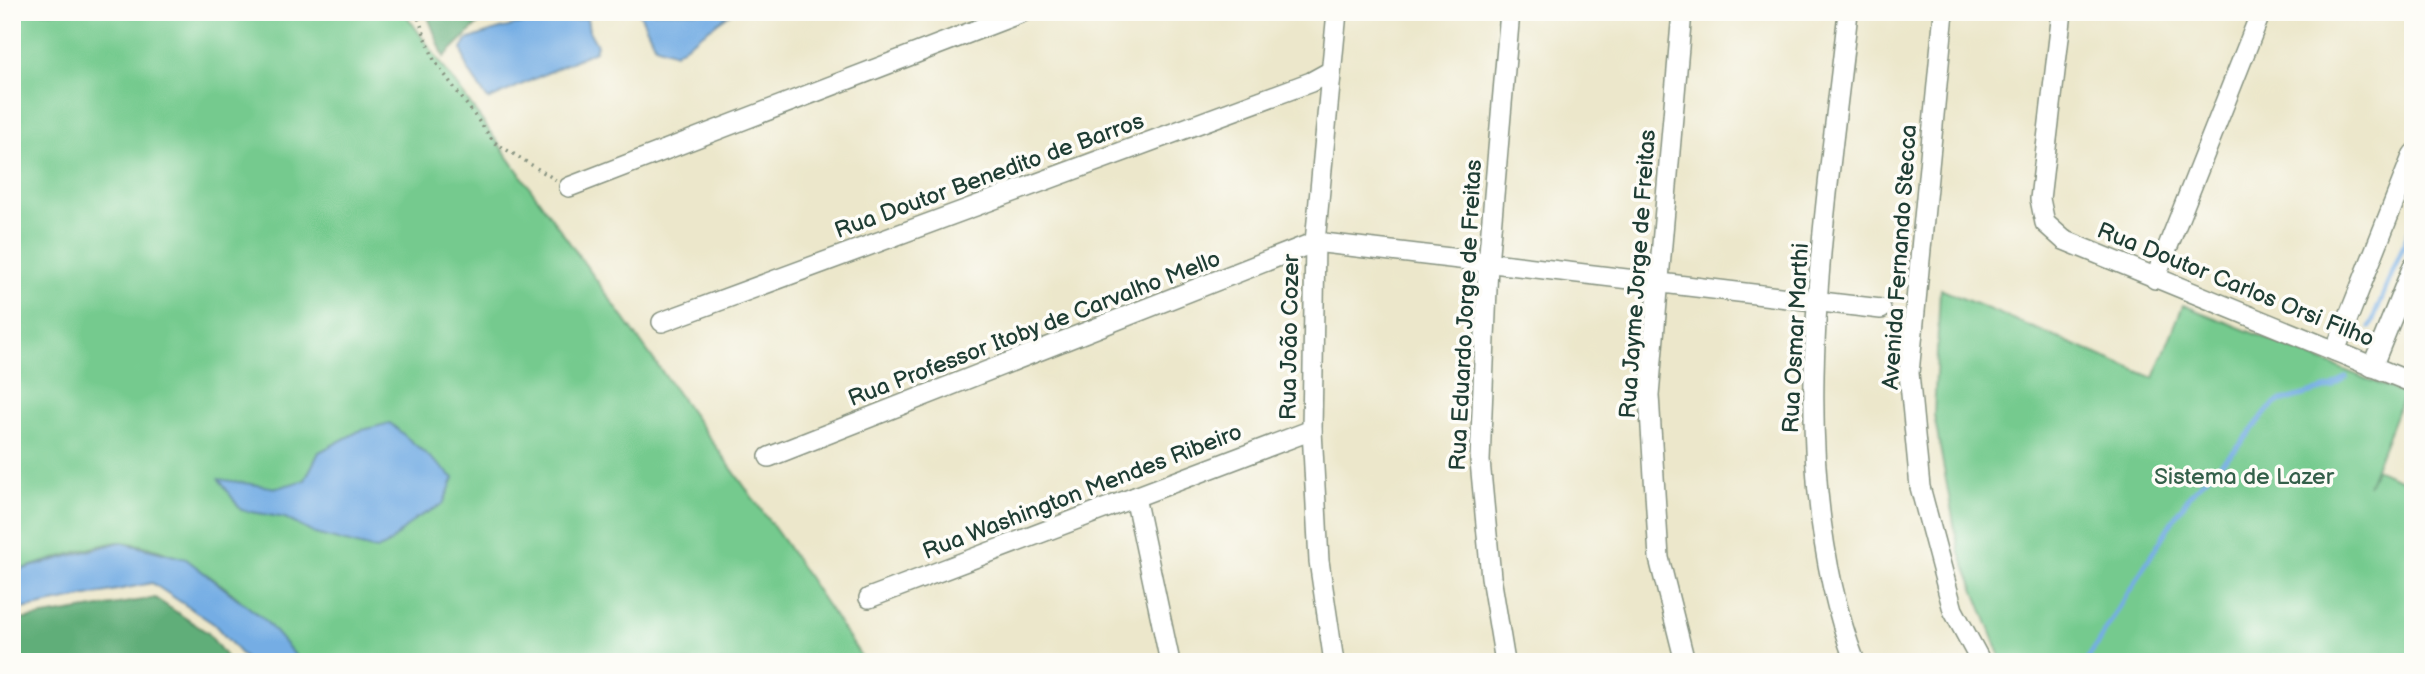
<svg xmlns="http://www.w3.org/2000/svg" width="2425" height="674" font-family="'Balsamiq Sans',sans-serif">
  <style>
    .green { fill: #75ca8e; stroke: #4a8461; stroke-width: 2 }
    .forest { fill: #60ae79; stroke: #407656; stroke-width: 2 }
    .water { fill: #74ade4; stroke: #4a758c; stroke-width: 2 }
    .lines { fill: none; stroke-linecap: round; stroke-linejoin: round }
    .stream { stroke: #74ade4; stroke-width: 5 }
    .minor-casing { stroke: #869280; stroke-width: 22 }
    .path { stroke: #869280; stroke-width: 3.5; stroke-dasharray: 2 5; stroke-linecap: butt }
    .minor { stroke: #fff; stroke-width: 19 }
    .labels { text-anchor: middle; stroke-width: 7; stroke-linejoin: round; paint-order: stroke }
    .street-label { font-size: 23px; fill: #1f3d34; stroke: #fdfcf7 }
    .park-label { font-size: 23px; fill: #34604a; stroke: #fdfcf7 }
  </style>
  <rect width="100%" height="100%" fill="#fdfcf7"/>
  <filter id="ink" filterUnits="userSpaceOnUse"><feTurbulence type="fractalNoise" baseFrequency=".0143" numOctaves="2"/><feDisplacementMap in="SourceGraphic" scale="14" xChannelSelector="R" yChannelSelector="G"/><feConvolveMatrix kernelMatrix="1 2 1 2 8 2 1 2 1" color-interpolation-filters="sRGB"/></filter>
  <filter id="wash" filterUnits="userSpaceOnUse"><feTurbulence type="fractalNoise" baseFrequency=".00686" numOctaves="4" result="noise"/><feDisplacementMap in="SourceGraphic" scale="28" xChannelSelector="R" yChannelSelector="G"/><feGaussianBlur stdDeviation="1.57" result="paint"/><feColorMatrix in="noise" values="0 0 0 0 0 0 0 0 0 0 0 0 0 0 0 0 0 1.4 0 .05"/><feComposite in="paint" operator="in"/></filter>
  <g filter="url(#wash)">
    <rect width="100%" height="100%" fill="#ece7cb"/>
    <g class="green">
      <path d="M 12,12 L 404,12 L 785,543 L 865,662 L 301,662 C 254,609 196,549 121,542 C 105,541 33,566 12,572 Z"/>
      <polygon points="1940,289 2154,378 2183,305 2404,394 2368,486 2375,469 2413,484 2413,662 2007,662 2001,657 1959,551 1934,415"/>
    </g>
    <g class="forest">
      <polygon points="426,12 564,12 486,16 444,57"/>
      <polygon points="155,598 208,633 230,662 12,662 12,621"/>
    </g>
    <g class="water">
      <polygon points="639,12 733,12 675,53 655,46"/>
      <path d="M 587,17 L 589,31 L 597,45 L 595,51 L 488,100 L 467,68 L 462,49 L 467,40 C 491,31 512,24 537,21 C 555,20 570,23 587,17 Z"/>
      <polygon points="390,423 454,478 443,504 415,519 386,546 376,550 315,534 285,518 241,510 219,479 277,488 305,480 319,452 359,431"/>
      <polygon points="120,542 186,559 264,619 301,662 248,662 214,624 152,583 12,611 12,572"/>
    </g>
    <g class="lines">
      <g class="stream">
        <polyline points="2370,327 2413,222"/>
        <polyline points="2086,662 2174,518 2193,491 2241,444 2266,412 2278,402 2332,387 2346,377"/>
      </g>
    </g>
  </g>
  <g filter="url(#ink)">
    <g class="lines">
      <g class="minor-casing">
        <g id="minor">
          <polyline points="1682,12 1649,395 1659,558 1685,662"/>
          <path d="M 1848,12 C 1826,218 1780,464 1855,662"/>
          <polyline points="1944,12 1909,373 1920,487 1953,610 1981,662"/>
          <polyline points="2062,12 2040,199 2045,223 2064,240 2413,383"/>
          <polyline points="569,187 1023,12"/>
          <polyline points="2155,279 2261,12"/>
          <polyline points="662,322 1311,82 1331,71"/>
          <polyline points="2335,351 2413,154"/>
          <polyline points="2372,367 2413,266"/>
          <polyline points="769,457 1315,242 1881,309"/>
          <polyline points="1135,497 1170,662"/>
          <polyline points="869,598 1312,430"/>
          <polyline points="1334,662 1319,561 1312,430 1315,242 1337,12"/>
          <polyline points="1505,662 1491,577 1480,461 1488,264 1510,12"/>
        </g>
      </g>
      <polyline class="path" points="416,12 434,60 494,142 556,180"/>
      <use href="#minor" class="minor"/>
    </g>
  </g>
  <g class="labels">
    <g class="street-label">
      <text transform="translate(989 175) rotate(-20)" y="8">Rua Doutor Benedito de Barros</text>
      <text transform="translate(1899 257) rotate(-86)" y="8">Avenida Fernando Stecca</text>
      <text transform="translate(1637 274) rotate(-86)" y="8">Rua Jayme Jorge de Freitas</text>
      <text transform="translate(2236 284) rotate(22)" y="8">Rua Doutor Carlos Orsi Filho</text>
      <text transform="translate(1465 315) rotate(-87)" y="8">Rua Eduardo Jorge de Freitas</text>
      <text transform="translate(1034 328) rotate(-21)" y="8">Rua Professor Itoby de Carvalho Mello</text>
      <text transform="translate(1289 337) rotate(-89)" y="8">Rua João Cozer</text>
      <text transform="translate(1795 338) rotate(-87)" y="8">Rua Osmar Marthi</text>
      <text transform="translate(1082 491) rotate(-21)" y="8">Rua Washington Mendes Ribeiro</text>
    </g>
    <g class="park-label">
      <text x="2244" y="484">Sistema de Lazer</text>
    </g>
  </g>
  <rect width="2425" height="674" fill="none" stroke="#fdfcf7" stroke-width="42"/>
</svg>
